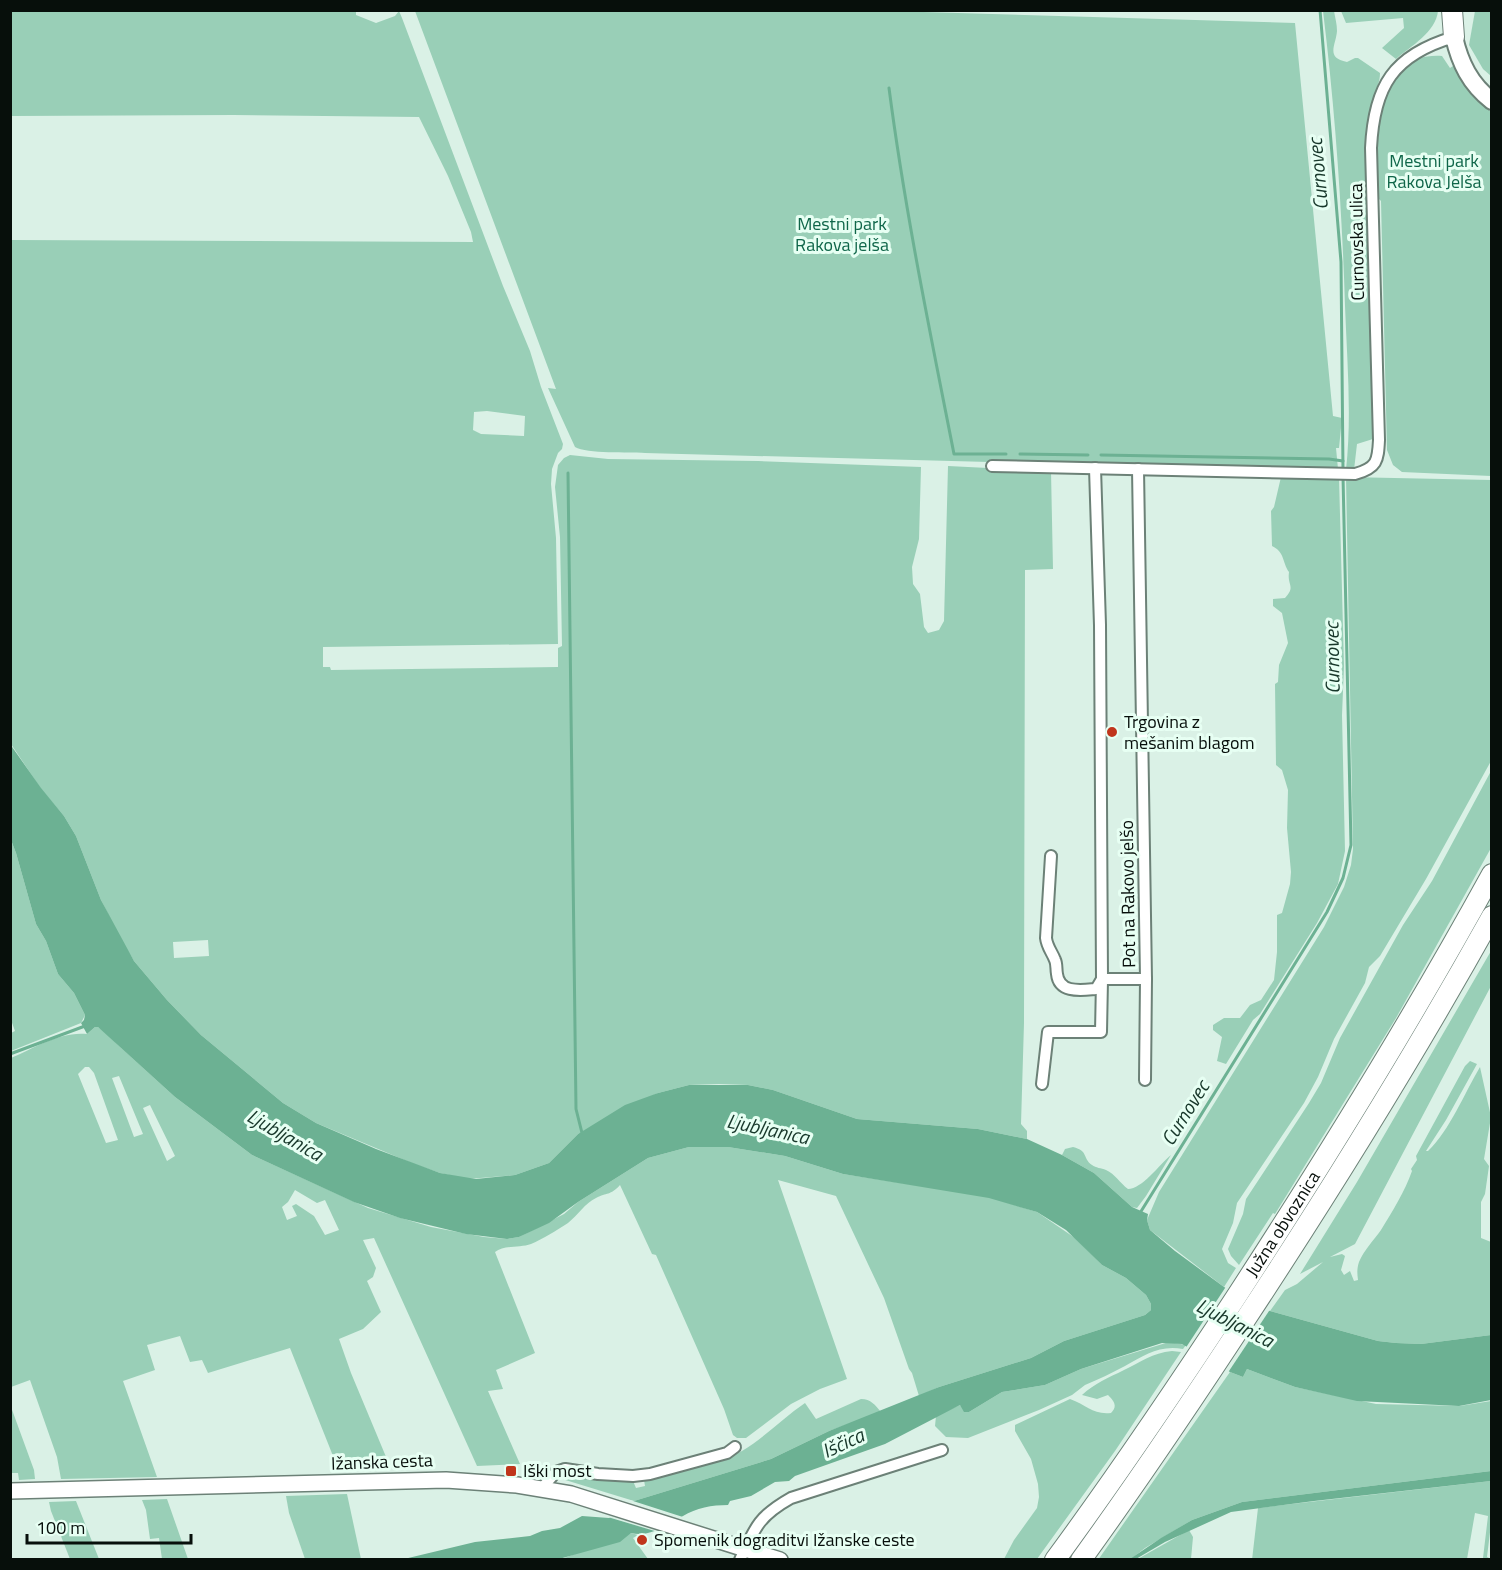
<svg xmlns="http://www.w3.org/2000/svg" width="1502" height="1570" font-family="'Titillium Web',sans-serif">
  <style>
    .green { fill: #99cfb7; fill-rule: evenodd }
    .water { fill: #6cb193 }
    .pier { fill: #daf1e6 }
    .lines { fill: none; stroke-linecap: round; stroke-linejoin: round }
    .stream { stroke: #6cb193; stroke-width: 3 }
    .street-casing { stroke: #6c8177; stroke-width: 14 }
    .secondary-casing { stroke: #6c8177; stroke-width: 18 }
    .primary-casing { stroke: #6c8177; stroke-width: 20 }
    .highway-casing { stroke: #6c8177; stroke-width: 22 }
    .street { stroke: #fff; stroke-width: 10 }
    .secondary { stroke: #fff; stroke-width: 15 }
    .primary { stroke: #fff; stroke-width: 16 }
    .highway { stroke: #fff; stroke-width: 20 }
    .poi-dot { fill: #c0351c; stroke: #e7fff3; stroke-width: 2 }
    .labels { text-anchor: middle; stroke-width: 6; stroke-linejoin: round; paint-order: stroke }
    .park-label { font-size: 18px; fill: #0f6649; stroke: #e7fff3 }
    .street-label { font-size: 18px; fill: #070f0b; stroke: #e7fff3 }
    .poi-label { font-size: 18px; fill: #070f0b; stroke: #e7fff3; text-anchor: start }
    .water-label { font-size: 20px; font-style: italic; fill: #17372a; stroke: #e7fff3 }
  </style>
  <rect width="100%" height="100%" fill="#daf1e6"/>
  <g class="green">
    <path d="M 339,10 L 356,12 L 356,15 L 376,23 L 395,16 L 399,11 L 402,18 L 503,286 L 530,351 L 541,387 L 563,444 L 562,449 L 558,453 L 552,469 L 551,484 L 556,538 L 558,644 L 323,647 L 323,667 L 330,667 L 331,670 L 558,667 L 558,648 L 562,646 L 560,537 L 555,487 L 558,465 L 564,458 L 570,455 L 608,459 L 758,461 L 921,467 L 919,539 L 912,567 L 913,584 L 920,594 L 924,627 L 928,633 L 939,630 L 944,621 L 948,466 L 1051,471 L 1053,569 L 1025,570 L 1024,1023 L 1021,1124 L 1027,1131 L 1027,1139 L 978,1129 L 857,1119 L 773,1090 L 748,1085 L 719,1084 L 689,1085 L 658,1093 L 578,1134 L 549,1163 L 515,1175 L 468,1179 L 440,1173 L 414,1164 L 316,1123 L 283,1103 L 201,1035 L 167,1000 L 134,961 L 120,938 L 101,900 L 76,836 L 64,816 L 41,789 L 11,744 L 11,240 L 473,242 L 471,232 L 448,176 L 419,117 L 233,115 L 11,116 L 11,11 ZM 487,411 L 525,416 L 524,436 L 481,434 L 473,430 L 474,412 ZM 208,940 L 209,956 L 174,958 L 173,942 Z"/>
    <path d="M 855,10 L 1295,23 L 1333,416 L 1342,418 L 1339,448 L 1336,448 L 1338,469 L 1140,466 L 645,453 C 629,452 587,454 575,447 L 548,388 L 556,389 L 415,11 Z"/>
    <path d="M 1323,11 L 1334,11 C 1335,17 1337,24 1337,31 C 1336,45 1325,58 1347,62 L 1355,58 L 1358,58 L 1380,73 C 1380,83 1376,88 1374,97 C 1370,112 1369,128 1367,143 L 1373,439 L 1357,444 L 1354,470 L 1346,470 C 1352,416 1347,360 1345,306 C 1342,207 1335,109 1323,11 Z"/>
    <path d="M 1341,11 L 1438,11 C 1436,32 1411,46 1396,59 L 1382,48 L 1404,28 L 1403,18 L 1346,23 Z"/>
    <polygon points="1475,11 1491,11 1491,76 1483,69 1469,45"/>
    <path d="M 1442,56 L 1450,68 L 1453,66 L 1471,93 L 1491,112 L 1491,476 L 1402,472 L 1393,465 L 1387,450 L 1381,201 L 1377,197 C 1376,150 1369,51 1442,56 Z"/>
    <path d="M 1281,477 L 1339,477 L 1344,666 L 1342,715 L 1345,851 L 1338,884 L 1317,923 L 1260,1014 L 1253,1020 L 1226,1064 L 1217,1061 L 1222,1037 L 1213,1030 L 1213,1025 L 1224,1018 L 1240,1018 L 1250,1005 L 1261,1000 L 1274,980 L 1277,952 L 1277,915 L 1282,913 L 1290,884 L 1291,872 L 1287,828 L 1288,790 L 1282,770 L 1276,765 L 1275,684 L 1278,682 L 1279,665 L 1288,643 L 1282,613 L 1273,606 L 1273,599 L 1285,598 C 1296,586 1287,586 1289,572 C 1282,562 1285,552 1272,546 L 1271,511 L 1274,507 Z"/>
    <polygon points="1346,477 1491,480 1491,761 1426,879 1380,956 1369,967 1365,983 1334,1039 1318,1077 1304,1103 1237,1203 1233,1223 1222,1249 1228,1263 1236,1268 1224,1287 1150,1230 1147,1220 1159,1192 1324,927 1344,887 1351,865 1353,849"/>
    <polygon points="1491,771 1491,848 1396,1018 1275,1214 1273,1213 1239,1265 1231,1256 1228,1249 1243,1214 1246,1199 1309,1103 1321,1083 1340,1038 1403,925 1432,881"/>
    <polygon points="11,840 16,853 36,924 46,941 58,974 74,993 85,1015 81,1023 11,1051 11,1033 15,1031 11,1020"/>
    <path d="M 1491,951 L 1491,986 L 1355,1244 L 1330,1257 L 1342,1254 L 1345,1256 L 1341,1270 L 1344,1275 L 1350,1271 L 1354,1281 L 1358,1280 C 1357,1273 1357,1268 1359,1262 C 1364,1250 1374,1240 1381,1230 C 1392,1212 1405,1191 1412,1171 L 1411,1169 L 1417,1160 L 1416,1156 L 1465,1066 L 1470,1061 L 1477,1064 L 1446,1120 L 1426,1151 L 1428,1151 C 1450,1130 1464,1094 1480,1067 L 1491,1117 L 1484,1159 L 1489,1166 L 1485,1194 L 1481,1202 L 1481,1238 L 1491,1242 L 1491,1335 L 1421,1344 L 1396,1343 L 1378,1341 L 1270,1311 L 1285,1290 L 1297,1284 L 1323,1262 L 1300,1274 L 1357,1182 Z"/>
    <path d="M 95,1027 L 98,1027 L 108,1034 L 118,1045 L 175,1097 L 252,1155 L 368,1208 L 431,1227 L 484,1237 L 507,1239 L 519,1237 L 564,1214 L 578,1202 L 648,1158 L 689,1147 L 728,1147 L 785,1156 L 843,1174 L 986,1196 L 1037,1212 L 1075,1238 L 1102,1265 L 1126,1278 L 1146,1295 L 1151,1304 L 1151,1310 L 1145,1315 L 1064,1341 L 1031,1358 L 939,1387 L 919,1396 L 912,1373 L 909,1369 L 884,1298 L 836,1196 L 778,1180 L 847,1379 L 820,1389 L 791,1404 L 746,1438 L 737,1438 L 733,1435 L 724,1409 L 656,1255 L 652,1254 L 620,1185 C 610,1196 607,1192 596,1198 C 585,1203 578,1215 568,1223 C 557,1230 543,1239 531,1244 C 520,1248 504,1245 495,1252 L 535,1353 L 496,1370 L 503,1389 L 488,1391 L 520,1464 L 477,1466 L 374,1238 L 363,1240 L 376,1268 L 373,1277 L 367,1281 L 381,1312 L 363,1329 L 339,1339 L 351,1373 L 389,1464 L 382,1466 L 382,1470 L 339,1471 L 290,1348 L 208,1373 L 202,1360 L 190,1362 L 180,1336 L 147,1345 L 155,1370 L 123,1381 L 157,1477 L 61,1479 L 57,1457 L 30,1380 L 11,1387 L 11,1058 C 34,1048 61,1031 87,1034 ZM 85,1067 L 89,1067 L 94,1073 L 118,1140 L 106,1143 L 78,1074 ZM 119,1076 L 143,1134 L 134,1137 L 112,1078 ZM 150,1105 L 175,1156 L 167,1161 L 143,1108 ZM 295,1190 L 317,1203 L 325,1200 L 339,1230 L 325,1235 L 314,1216 L 296,1204 L 292,1206 L 297,1216 L 287,1220 L 282,1207 L 288,1202 Z"/>
    <path d="M 1073,1147 C 1089,1151 1082,1158 1092,1165 C 1096,1168 1101,1168 1106,1170 C 1115,1174 1120,1183 1128,1189 C 1142,1189 1159,1165 1171,1155 L 1146,1196 L 1137,1208 L 1132,1207 L 1094,1173 L 1062,1155 L 1065,1149 Z"/>
    <path d="M 1169,1342 L 1186,1345 L 1183,1349 C 1159,1345 1145,1355 1125,1366 C 1112,1373 1099,1379 1085,1385 L 1072,1395 L 1039,1410 L 968,1438 L 946,1437 L 935,1426 L 936,1416 L 960,1405 L 969,1412 L 1002,1392 L 1045,1385 L 1081,1369 Z"/>
    <path d="M 1172,1351 L 1181,1352 L 1115,1451 L 1037,1559 L 1004,1559 L 1014,1540 L 1037,1508 L 1039,1497 L 1038,1484 L 1031,1459 L 1015,1431 L 1015,1425 L 1070,1399 C 1087,1405 1093,1415 1111,1413 C 1118,1406 1114,1401 1108,1395 L 1097,1399 L 1082,1395 C 1095,1383 1108,1378 1124,1370 C 1141,1362 1152,1353 1172,1351 Z"/>
    <polygon points="1247,1369 1295,1387 1376,1404 1460,1406 1491,1401 1491,1471 1242,1502 1192,1520 1145,1548 1131,1559 1098,1560 1230,1372 1243,1377"/>
    <path d="M 861,1399 C 871,1399 875,1405 881,1412 L 829,1431 L 771,1459 L 634,1501 L 562,1479 L 565,1475 L 600,1481 L 633,1481 L 636,1488 L 645,1486 L 644,1480 C 676,1472 712,1467 742,1451 C 764,1438 783,1418 805,1403 L 816,1419 Z"/>
    <polygon points="11,1407 34,1470 35,1479 19,1480 18,1473 11,1473"/>
    <polygon points="1491,1481 1491,1524 1487,1557 1491,1559 1481,1559 1483,1558 1488,1516 1475,1513 1467,1559 1252,1560 1258,1508"/>
    <polygon points="347,1494 361,1559 305,1559 289,1513 286,1496"/>
    <polygon points="167,1499 188,1559 162,1559 159,1538 150,1539 146,1510 142,1500"/>
    <polygon points="76,1501 99,1559 70,1559 51,1511 49,1502"/>
    <polygon points="1189,1530 1193,1537 1191,1559 1136,1560"/>
    <polygon points="631,1533 638,1535 633,1538 648,1559 559,1560"/>
  </g>
  <g class="water">
    <path d="M 10,744 L 41,788 L 64,816 L 76,836 L 101,900 L 134,961 L 167,1000 L 201,1035 L 283,1103 L 316,1123 L 376,1149 L 440,1173 L 476,1179 L 515,1175 L 549,1163 L 578,1134 L 625,1105 L 658,1093 L 689,1085 L 748,1085 L 773,1090 L 857,1119 L 978,1129 L 1027,1139 L 1062,1155 L 1094,1173 L 1132,1207 L 1148,1214 L 1147,1220 L 1150,1230 L 1175,1251 L 1224,1287 L 1270,1311 L 1378,1341 L 1396,1343 L 1421,1344 L 1491,1335 L 1491,1400 L 1459,1406 L 1357,1401 L 1295,1387 L 1247,1369 L 1243,1377 L 1230,1372 L 1182,1344 L 1162,1343 L 1081,1369 L 1045,1385 L 1002,1392 L 969,1412 L 964,1412 L 960,1405 L 885,1444 L 795,1476 L 789,1481 L 775,1482 L 751,1496 L 730,1501 L 728,1505 C 712,1505 696,1508 683,1516 C 667,1525 649,1538 631,1533 L 620,1542 L 559,1559 L 404,1559 L 475,1542 L 530,1536 L 542,1531 L 560,1528 L 582,1516 L 609,1518 L 634,1501 L 771,1459 L 829,1431 L 939,1387 L 1031,1358 L 1064,1341 L 1145,1315 L 1151,1310 L 1151,1304 L 1146,1295 L 1126,1278 L 1102,1265 L 1066,1230 L 1037,1212 L 989,1198 L 843,1174 L 785,1156 L 728,1147 L 689,1147 L 648,1158 L 578,1202 L 549,1223 L 519,1237 L 507,1239 L 466,1234 L 400,1218 L 354,1202 L 252,1155 L 175,1097 L 98,1027 L 95,1027 L 87,1034 L 81,1023 L 84,1020 L 85,1015 L 74,993 L 58,974 L 46,941 L 36,924 L 16,853 L 11,840 Z"/>
    <polygon points="1491,1471 1491,1481 1314,1501 1231,1512 1165,1542 1136,1559 1130,1559 1161,1538 1192,1520 1242,1502"/>
  </g>
  <g class="pier">
    <polygon points="1227,1285 1271,1308 1227,1374 1185,1349"/>
    <polygon points="630,1500 686,1518 670,1529 658,1532 601,1515 608,1515"/>
  </g>
  <g class="lines">
    <g class="stream">
      <polyline points="1320,10 1341,262 1343,470"/>
      <path d="M 889,88 C 905,211 930,332 954,454 L 1006,454"/>
      <polyline points="1020,454 1088,455"/>
      <polyline points="1101,455 1329,459 1343,461"/>
      <polyline points="568,473 576,1109 582,1133"/>
      <polyline points="10,1054 85,1026"/>
      <polyline points="1140,1213 1327,912 1343,878 1351,845 1343,476"/>
    </g>
    <g class="street-casing">
      <g id="street">
        <path d="M 992,466 L 1355,474 C 1377,468 1378,461 1379,440 L 1371,148 C 1374,86 1393,55 1454,37"/>
        <polyline points="1095,468 1100,625 1102,979 1146,979 1138,469"/>
        <path d="M 1051,856 L 1046,938 C 1047,947 1052,952 1055,960 C 1057,964 1056,969 1057,974 C 1059,994 1082,990 1096,989 L 1102,979"/>
        <polyline points="1145,1080 1146,979"/>
        <polyline points="1042,1084 1048,1032 1101,1032 1102,980"/>
        <polyline points="542,1488 556,1472 565,1469 598,1474 633,1476 650,1474 727,1453 735,1447"/>
        <path d="M 740,1560 C 755,1527 759,1516 791,1498 L 942,1450"/>
      </g>
    </g>
    <g class="secondary-casing">
      <polyline id="secondary" points="10,1491 446,1480 517,1485 571,1494 780,1560"/>
    </g>
    <g class="primary-casing">
      <path id="primary" d="M 1454,37 C 1460,63 1470,84 1492,101"/>
    </g>
    <g class="highway-casing">
      <g id="highway">
        <polyline points="1452,10 1454,37"/>
        <path id="s1" d="M 1055,1560 C 1119,1473 1179,1384 1238,1294 C 1327,1157 1413,1018 1492,874"/>
        <path d="M 1081,1560 C 1138,1481 1192,1401 1245,1320 C 1332,1188 1415,1054 1492,916"/>
      </g>
    </g>
    <use href="#street" class="street"/>
    <use href="#secondary" class="secondary"/>
    <use href="#primary" class="primary"/>
    <use href="#highway" class="highway"/>
  </g>
  <g class="poi-dot">
    <circle cx="1112" cy="732" r="6"/>
    <rect x="505" y="1465" width="12" height="12" rx="3"/>
    <circle cx="642" cy="1540" r="6"/>
  </g>
  <g class="labels">
    <g class="park-label">
      <text x="1434" y="167">Mestni park<tspan x="1434" dy="21">Rakova Jelša</tspan></text>
      <text x="842" y="230">Mestni park<tspan x="842" dy="21">Rakova jelša</tspan></text>
    </g>
    <g class="street-label">
      <text transform="translate(1357 242) rotate(-91)" y="6">Curnovska ulica</text>
      <text transform="translate(1128 894) rotate(-91)" y="6">Pot na Rakovo jelšo</text>
      <text dy="6" stroke="none"><textPath href="#s1" startOffset="406">Južna obvoznica</textPath></text>
      <text transform="translate(382 1462) rotate(-2)" y="6">Ižanska cesta</text>
    </g>
    <g class="poi-label">
      <text x="1124" y="728">Trgovina z<tspan x="1124" dy="21">mešanim blagom</tspan></text>
      <text x="523" y="1477">Iški most</text>
      <text x="654" y="1546">Spomenik dograditvi Ižanske ceste</text>
    </g>
    <g class="water-label">
      <text transform="translate(1318 174) rotate(-95)" y="7">Curnovec</text>
      <text transform="translate(1332 658) rotate(-91)" y="7">Curnovec</text>
      <text transform="translate(1185 1113) rotate(-58)" y="7">Curnovec</text>
      <text transform="translate(768 1129) rotate(12)" y="7">Ljubljanica</text>
      <text transform="translate(285 1135) rotate(30)" y="7">Ljubljanica</text>
      <text transform="translate(1235 1323) rotate(27)" y="7">Ljubljanica</text>
      <text transform="translate(843 1443) rotate(-25)" y="7">Iščica</text>
    </g>
  </g>
  <rect width="1502" height="1570" fill="none" stroke="#070f0b" stroke-width="24"/>
  <path d="M27 1534v9h164v-9" fill="none" stroke="#070f0b" stroke-width="3"/>
  <text x="36" y="1534" font-size="18" fill="#070f0b" stroke="#e7fff3" stroke-width="4.5" paint-order="stroke">100 m</text>
</svg>
